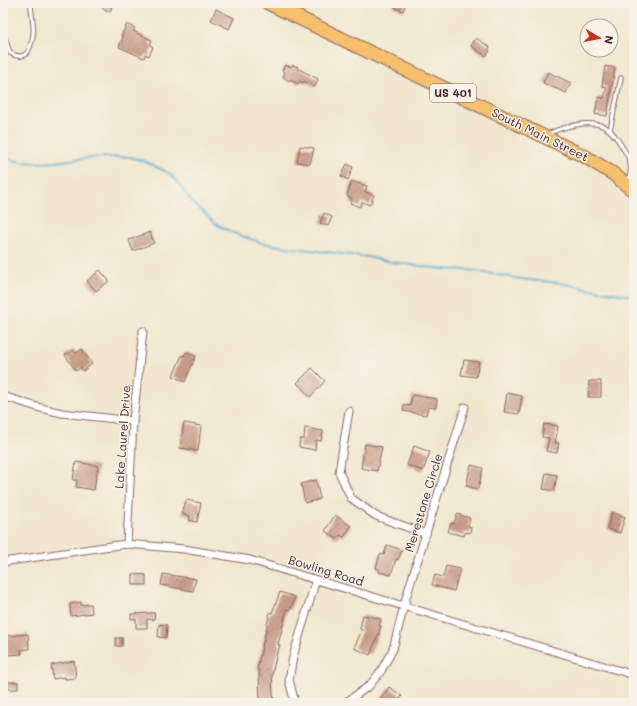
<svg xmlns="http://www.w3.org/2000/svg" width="637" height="706" font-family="Mali,sans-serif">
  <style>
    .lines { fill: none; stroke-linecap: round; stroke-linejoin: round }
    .stream { stroke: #53add0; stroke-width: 2 }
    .building { fill: url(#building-hatch) }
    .lane-casing { stroke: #846564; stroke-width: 5.5 }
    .street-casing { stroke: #846564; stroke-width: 9 }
    .highway-casing { stroke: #846564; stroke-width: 15 }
    .lane { stroke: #fff; stroke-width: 3.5 }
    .street { stroke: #fff; stroke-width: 7 }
    .highway { stroke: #f7c06b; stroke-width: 13 }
    .labels { text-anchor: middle; stroke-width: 3; stroke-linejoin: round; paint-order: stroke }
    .shield { fill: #f7f3e8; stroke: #7e5f64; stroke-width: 1 }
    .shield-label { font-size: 11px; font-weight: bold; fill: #4a1f2b }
    .street-label { font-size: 12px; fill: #4a1f2b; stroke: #f7f3e8 }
  </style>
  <defs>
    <pattern id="building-hatch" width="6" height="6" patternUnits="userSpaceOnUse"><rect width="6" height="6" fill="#ca9c88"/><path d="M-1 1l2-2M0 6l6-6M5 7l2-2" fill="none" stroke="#a67f6f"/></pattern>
  </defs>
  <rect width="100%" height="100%" fill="#f7f3e8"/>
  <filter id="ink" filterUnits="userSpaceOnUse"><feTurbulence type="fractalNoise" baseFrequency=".025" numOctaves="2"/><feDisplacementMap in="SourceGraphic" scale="8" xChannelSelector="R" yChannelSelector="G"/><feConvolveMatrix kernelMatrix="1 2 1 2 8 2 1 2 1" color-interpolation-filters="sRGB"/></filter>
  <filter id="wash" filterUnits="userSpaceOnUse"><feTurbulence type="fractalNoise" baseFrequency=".012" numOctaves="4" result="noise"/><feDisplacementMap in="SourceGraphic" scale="16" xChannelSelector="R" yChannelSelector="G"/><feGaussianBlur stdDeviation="0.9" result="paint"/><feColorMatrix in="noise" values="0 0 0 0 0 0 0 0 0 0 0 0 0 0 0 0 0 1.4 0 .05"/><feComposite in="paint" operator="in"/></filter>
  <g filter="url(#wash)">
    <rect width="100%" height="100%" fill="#f1e7ce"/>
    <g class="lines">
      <polyline class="stream" points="3,157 8,159 21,162 44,163 98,157 130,157 144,161 165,171 170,174 177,181 190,200 216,224 231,232 262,243 285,247 368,257 391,262 442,269 470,270 521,279 560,283 588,289 634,296"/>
    </g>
    <g id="blocks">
      <g class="building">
        <polygon points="104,3 113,3 110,12 102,8"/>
        <polygon points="395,3 406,3 403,11 394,7"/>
        <polygon points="216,9 234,18 229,29 211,20"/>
        <polygon points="127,24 135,28 133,31 152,40 150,45 153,47 149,56 145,54 144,58 119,47 123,37 121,36"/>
        <polygon points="476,38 490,47 488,50 490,51 486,56 471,46"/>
        <polygon points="285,65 291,67 293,65 298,67 297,68 318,79 315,87 304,81 303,83 300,81 298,84 290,79 289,81 283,77 285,73 282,71"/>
        <polygon points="605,66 615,68 607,116 595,114 598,97 604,98 607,87 602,86"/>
        <polygon points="548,72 571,83 566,93 543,83"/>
        <polygon points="300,146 314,148 310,164 297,162"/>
        <polygon points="347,164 353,167 348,180 341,176"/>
        <polygon points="352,181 367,186 365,192 374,195 370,205 362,202 360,207 350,203 352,198 347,196"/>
        <polygon points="324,213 332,217 328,226 320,223"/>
        <polygon points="150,232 154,243 133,251 129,240"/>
        <polygon points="100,270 109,281 96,291 87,281"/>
        <polygon points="82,349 92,364 83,371 81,367 76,371 65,355 73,350 76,353"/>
        <polygon points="186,352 196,356 185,382 173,376 182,355 184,356"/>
        <polygon points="464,360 479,362 476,377 461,375"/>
        <polygon points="312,368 325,381 310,397 297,383"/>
        <polygon points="589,381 601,381 601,397 588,397"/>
        <polygon points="507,393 522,396 519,414 504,412"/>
        <polygon points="412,395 437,399 436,408 428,407 426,415 403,411 404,405 410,406"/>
        <polygon points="184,423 201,426 198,451 180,448"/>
        <polygon points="544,424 558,426 555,443 559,443 557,453 546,451 549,438 542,437"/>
        <polygon points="305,428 323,431 321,441 316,440 315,450 299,447 300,439 304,439"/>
        <polygon points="365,444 382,447 377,471 361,468"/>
        <polygon points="414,446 430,452 423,471 407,465"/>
        <polygon points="76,462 98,466 94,490 76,487 77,480 73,480"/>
        <polygon points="471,465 483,468 478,489 466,486"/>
        <polygon points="546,473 557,475 554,491 543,489"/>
        <polygon points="316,480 320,499 305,503 301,484"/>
        <polygon points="186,500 201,503 197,522 189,520 190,516 182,514"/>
        <polygon points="612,512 625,517 620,533 607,529"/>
        <polygon points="457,514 470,518 468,526 471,527 470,533 465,532 464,536 448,532 451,523 454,524"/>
        <polygon points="335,515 351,526 344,537 340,535 337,539 325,531"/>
        <polygon points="387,545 402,550 398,560 396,559 391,575 379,572 380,570 376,568 380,554 384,555"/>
        <polygon points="446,566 460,569 454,591 432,585 435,575 443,577"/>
        <polygon points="133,574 146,575 146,585 133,585"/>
        <polygon points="163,574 196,579 193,591 161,585"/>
        <polygon points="280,592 295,597 290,610 287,609 278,645 280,645 278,652 277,652 272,675 273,695 275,703 260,703 259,670 257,669 270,612 272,613"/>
        <polygon points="81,602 81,605 91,604 92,613 71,616 70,604"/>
        <polygon points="155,613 154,620 147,619 147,628 136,628 136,619 131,619 131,614"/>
        <polygon points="363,615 381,619 379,626 381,626 379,633 370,655 354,648 362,630 360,629"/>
        <polygon points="159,624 167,625 166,638 158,637"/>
        <polygon points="28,634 29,649 21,650 22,654 8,655 6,636"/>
        <rect x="116" y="638" width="6" height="8"/>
        <polygon points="74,661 76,678 65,679 65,677 53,679 51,665"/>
        <rect x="8" y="682" width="10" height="7"/>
        <polygon points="389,687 402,696 397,703 378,703"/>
      </g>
    </g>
  </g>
  <g filter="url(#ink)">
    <use href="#blocks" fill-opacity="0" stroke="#846564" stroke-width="1"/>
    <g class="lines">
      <g class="lane-casing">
        <g id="lane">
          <path d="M 3,32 L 10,53 C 12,54 16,56 19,56 C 25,57 28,53 30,47 C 37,31 31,19 31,3"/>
          <polyline points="610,130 621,78"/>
          <path d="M 548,134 C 562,127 590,119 605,127 C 612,131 617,138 621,145 C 631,160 633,165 628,183"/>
        </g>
      </g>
      <g class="street-casing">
        <g id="street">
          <polyline points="3,396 37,407 62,413 133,421"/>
          <polyline points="349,411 339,472 351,498 376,516 426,534"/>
          <polyline points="127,544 133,421 143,331"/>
          <polyline points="3,562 104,547 127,544 184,549 250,560 634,675"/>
          <polyline points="295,703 289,680 293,657 316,580"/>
          <polyline points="345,703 369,686 381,671 393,649 406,598 465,407"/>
        </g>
      </g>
      <g class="highway-casing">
        <polyline id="highway" points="268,3 584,156 612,173 634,191"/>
      </g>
      <use href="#lane" class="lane"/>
      <use href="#street" class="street"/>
      <use href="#highway" class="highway"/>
    </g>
  </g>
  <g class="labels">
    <rect class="shield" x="430" y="84" width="46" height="18" rx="3"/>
    <g class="shield-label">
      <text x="453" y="97">US 401</text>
    </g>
    <g class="street-label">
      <text transform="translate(540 135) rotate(26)" y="4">South Main Street</text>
      <text transform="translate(123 437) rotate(-86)" y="4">Lake Laurel Drive</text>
      <text transform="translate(424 503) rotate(-73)" y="4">Merestone Circle</text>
      <text transform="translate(326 571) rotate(17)" y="4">Bowling Road</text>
    </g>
  </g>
  <rect width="637" height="706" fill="none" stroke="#f7f3e8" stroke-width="16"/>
  <g transform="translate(599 38) rotate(100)"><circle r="19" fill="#f7f3e8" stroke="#b29e9c"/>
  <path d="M0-3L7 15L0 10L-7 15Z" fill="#c8321e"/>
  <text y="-6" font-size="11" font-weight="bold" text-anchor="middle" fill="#4a1f2b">N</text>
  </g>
</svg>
